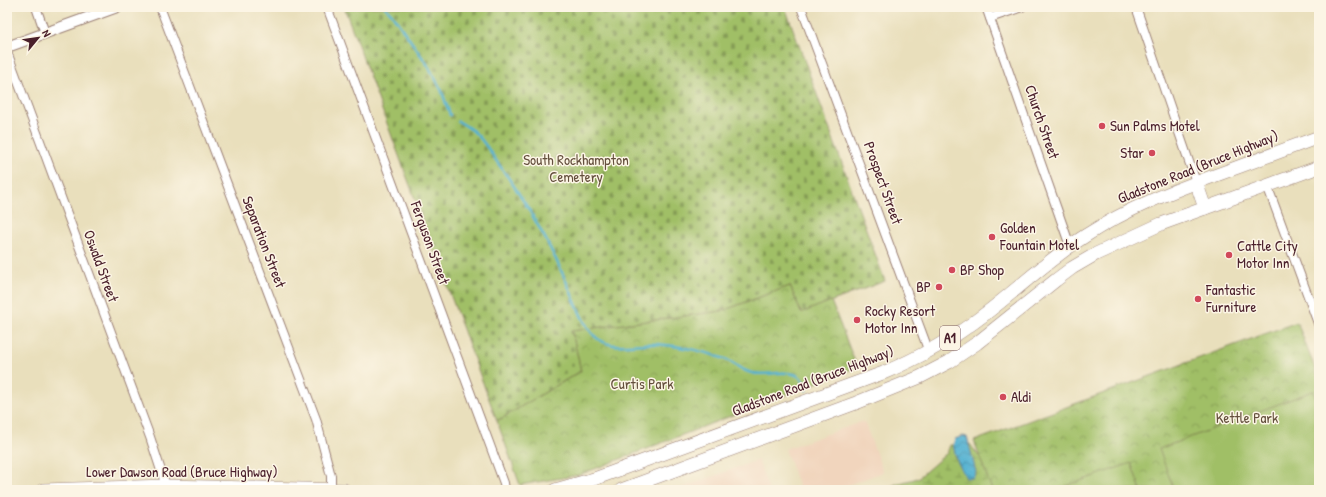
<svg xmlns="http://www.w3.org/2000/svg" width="1326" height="497" font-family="'Patrick Hand',sans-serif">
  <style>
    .built { fill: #f1d5bd }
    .wetland { fill: url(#wetland-marsh); stroke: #756f48 }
    .cemetery { fill: url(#cemetery-stones); stroke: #756f48 }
    .park { fill: url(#park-crowns); stroke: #756f48 }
    .pitch { fill: #a0bf66; stroke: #756f48 }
    .water { fill: url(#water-waves); stroke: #4f687e }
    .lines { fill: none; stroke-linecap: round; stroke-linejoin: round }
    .stream { stroke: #54b2d2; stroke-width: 2.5 }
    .minor-casing { stroke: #9a7f74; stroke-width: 10 }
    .tertiary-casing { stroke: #9a7f74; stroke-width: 12 }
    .trunk-casing { stroke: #9a7f74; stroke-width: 14 }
    .minor { stroke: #fff; stroke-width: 8 }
    .tertiary { stroke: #fff; stroke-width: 10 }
    .trunk { stroke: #fff; stroke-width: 13 }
    .poi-dot { fill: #d1495b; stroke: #fcf5e5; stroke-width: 1.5 }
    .labels { text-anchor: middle; stroke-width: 3; stroke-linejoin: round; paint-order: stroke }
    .shield { fill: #fcf5e5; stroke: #7f5f63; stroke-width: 1 }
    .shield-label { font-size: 14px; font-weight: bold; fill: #4a1f2b }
    .street-label { font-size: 15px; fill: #4a1f2b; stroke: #fcf5e5 }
    .poi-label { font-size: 15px; fill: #4a1f2b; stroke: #fcf5e5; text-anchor: start }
    .park-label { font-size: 15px; fill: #644f3d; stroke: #fcf5e5 }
  </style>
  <defs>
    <pattern id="wetland-marsh" width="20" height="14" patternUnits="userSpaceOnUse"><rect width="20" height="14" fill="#a0bf66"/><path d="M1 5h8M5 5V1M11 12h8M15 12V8" fill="none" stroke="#849b54"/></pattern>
    <pattern id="cemetery-stones" width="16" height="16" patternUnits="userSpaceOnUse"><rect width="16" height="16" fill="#a0bf66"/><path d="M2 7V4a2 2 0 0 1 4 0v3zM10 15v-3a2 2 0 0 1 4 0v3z" fill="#849b54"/></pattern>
    <pattern id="park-crowns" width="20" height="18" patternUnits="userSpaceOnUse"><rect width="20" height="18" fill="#a0bf66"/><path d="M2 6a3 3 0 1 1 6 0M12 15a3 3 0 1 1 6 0" fill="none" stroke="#849b54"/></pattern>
    <pattern id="water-waves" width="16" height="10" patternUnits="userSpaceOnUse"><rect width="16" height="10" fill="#54b2d2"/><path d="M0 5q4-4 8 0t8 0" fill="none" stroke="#4890ab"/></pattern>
  </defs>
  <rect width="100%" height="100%" fill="#fcf5e5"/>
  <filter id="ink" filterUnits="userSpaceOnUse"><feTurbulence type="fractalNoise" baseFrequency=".025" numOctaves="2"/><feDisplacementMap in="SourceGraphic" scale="8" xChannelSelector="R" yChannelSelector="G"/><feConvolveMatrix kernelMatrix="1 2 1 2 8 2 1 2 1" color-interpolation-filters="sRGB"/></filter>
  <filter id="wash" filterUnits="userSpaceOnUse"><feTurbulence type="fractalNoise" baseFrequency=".012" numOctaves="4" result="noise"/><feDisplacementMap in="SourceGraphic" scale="16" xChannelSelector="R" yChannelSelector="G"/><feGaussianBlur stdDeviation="0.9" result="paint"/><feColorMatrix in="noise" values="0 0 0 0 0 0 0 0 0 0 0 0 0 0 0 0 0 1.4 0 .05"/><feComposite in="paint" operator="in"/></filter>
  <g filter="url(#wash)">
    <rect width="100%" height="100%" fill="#e9dfbc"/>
    <g class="built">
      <polygon points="864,421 883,472 835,490 800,490 785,449"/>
      <polygon points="758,460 769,490 677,490 681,488"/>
    </g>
    <polygon class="wetland" points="970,444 992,474 998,490 883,490 896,484 918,478 947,453 950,445"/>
    <polygon class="cemetery" points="344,7 785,7 885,281 801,313 790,286 722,311 572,331 581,371 497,421"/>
    <g class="park">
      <polygon points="790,286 801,313 831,301 857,367 579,475 520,485 497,421 581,371 572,331 722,311"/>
      <polygon points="1297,322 1319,379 1319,490 992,490 974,441"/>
    </g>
    <g class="pitch">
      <polygon points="1313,391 1319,407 1319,490 1174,490 1159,449"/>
      <polygon points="1131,463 1141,490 1055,490"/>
    </g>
    <polygon class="water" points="963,436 967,437 976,472 973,478 966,478 957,461 953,445 955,439"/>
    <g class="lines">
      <g class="stream">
        <polyline points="385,7 391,13 427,64 441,89 450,115"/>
        <path d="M 458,121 C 463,124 468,127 473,131 C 482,138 489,150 495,159 C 523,197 546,236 565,279 C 574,297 583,328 598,339 C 615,351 638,342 657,344 C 680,346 704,351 725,359 C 734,363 742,371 752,373 C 766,377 795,366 803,381 C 804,384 805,387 806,390"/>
        <polyline points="844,488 845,490"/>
      </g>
    </g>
  </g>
  <g filter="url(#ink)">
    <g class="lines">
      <g class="minor-casing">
        <g id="minor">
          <polyline points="36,7 45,33"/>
          <polyline points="160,7 316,419 331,476 331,489"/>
          <polyline points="327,7 504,483 505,490"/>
          <polyline points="801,7 929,352"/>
          <polyline points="986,7 1070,246"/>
          <polyline points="1136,7 1196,182"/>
          <polyline points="990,18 1022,7"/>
          <polyline points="7,52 150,437 167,489"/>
          <polyline points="1267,185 1319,326"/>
        </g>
      </g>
      <g class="tertiary-casing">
        <polyline id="tertiary" points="7,47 117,7"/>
      </g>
      <g class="trunk-casing">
        <g id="trunk">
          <polyline points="1196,182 1205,208"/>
          <polyline points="43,490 166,486 344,490"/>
          <path d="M 555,490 L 594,479 L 883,373 C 919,358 954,338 985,314 C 1018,289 1050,258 1085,236 C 1128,208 1175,190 1222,173 C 1255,161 1287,149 1319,137"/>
          <polyline points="621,490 856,403 920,377 949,362 977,343 1056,280 1072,268 1096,254 1161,224 1319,167"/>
        </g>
      </g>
      <use href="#minor" class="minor"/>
      <use href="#tertiary" class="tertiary"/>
      <use href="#trunk" class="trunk"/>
    </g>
  </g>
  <g class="poi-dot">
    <circle cx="1102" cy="126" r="4"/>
    <circle cx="1152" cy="153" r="4"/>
    <circle cx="992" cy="237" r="4"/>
    <circle cx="1229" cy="255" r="4"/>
    <circle cx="952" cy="270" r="4"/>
    <circle cx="939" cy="287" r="4"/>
    <circle cx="1198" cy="299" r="4"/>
    <circle cx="857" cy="320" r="4"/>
    <circle cx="1003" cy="397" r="4"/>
  </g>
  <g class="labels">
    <rect class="shield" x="940" y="326" width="20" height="24" rx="3"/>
    <g class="shield-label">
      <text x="950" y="343">A1</text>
    </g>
    <g class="street-label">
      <text transform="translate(1042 122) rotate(71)" y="5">Church Street</text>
      <text transform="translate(1198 167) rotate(-22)" y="5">Gladstone Road (Bruce Highway)</text>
      <text transform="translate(883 183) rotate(70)" y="5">Prospect Street</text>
      <text transform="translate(264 242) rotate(69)" y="5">Separation Street</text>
      <text transform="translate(430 243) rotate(70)" y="5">Ferguson Street</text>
      <text transform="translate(101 266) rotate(70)" y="5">Oswald Street</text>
      <text transform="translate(813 381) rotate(-21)" y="5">Gladstone Road (Bruce Highway)</text>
      <text x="182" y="477">Lower Dawson Road (Bruce Highway)</text>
    </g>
    <g class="poi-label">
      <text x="1110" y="131">Sun Palms Motel</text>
      <text x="1144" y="158" text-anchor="end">Star</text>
      <text x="1000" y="233">Golden<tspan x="1000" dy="17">Fountain Motel</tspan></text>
      <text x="1237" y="251">Cattle City<tspan x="1237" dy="17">Motor Inn</tspan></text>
      <text x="960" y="275">BP Shop</text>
      <text x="931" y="292" text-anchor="end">BP</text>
      <text x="1206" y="295">Fantastic<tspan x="1206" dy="17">Furniture</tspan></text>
      <text x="865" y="316">Rocky Resort<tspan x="865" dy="17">Motor Inn</tspan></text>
      <text x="1011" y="402">Aldi</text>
    </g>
    <g class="park-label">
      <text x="576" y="165">South Rockhampton<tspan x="576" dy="17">Cemetery</tspan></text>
      <text x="642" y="389">Curtis Park</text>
      <text x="1247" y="423">Kettle Park</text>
    </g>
  </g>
  <rect width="1326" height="497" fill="none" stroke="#fcf5e5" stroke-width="24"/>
  <g transform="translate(38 38) rotate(61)" stroke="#fcf5e5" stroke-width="3" paint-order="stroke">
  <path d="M0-3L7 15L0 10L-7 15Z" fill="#4a1f2b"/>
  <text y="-6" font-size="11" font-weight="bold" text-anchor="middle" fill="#4a1f2b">N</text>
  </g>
</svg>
